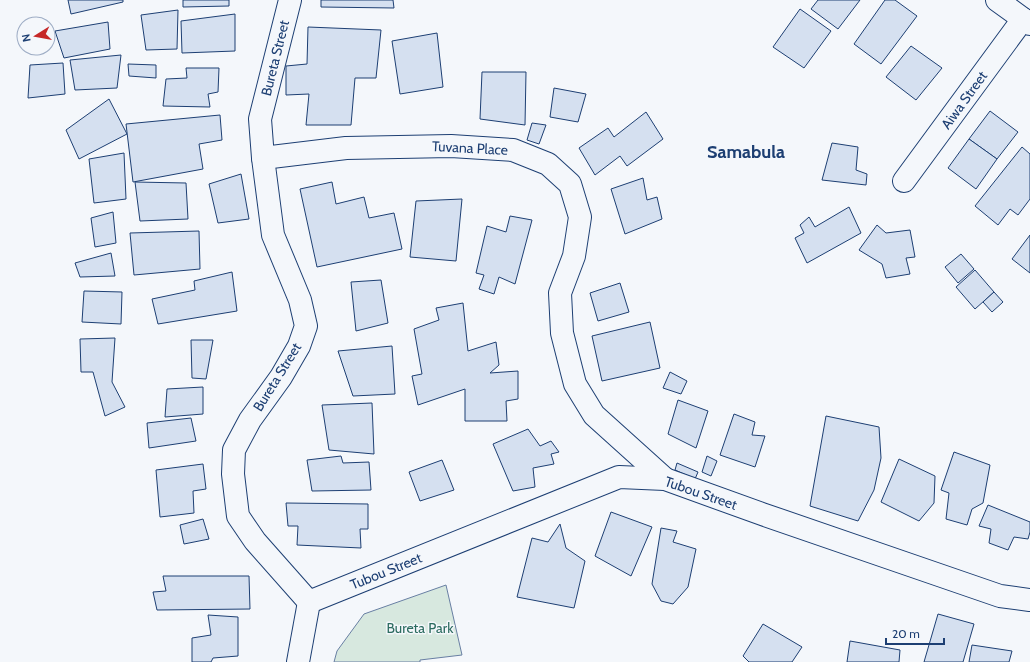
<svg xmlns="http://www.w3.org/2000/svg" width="1030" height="662" font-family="Cabin,sans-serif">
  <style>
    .green { fill: #d7e8df; stroke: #687fa3 }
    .building { fill: #d5e0f0; stroke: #1d3f73 }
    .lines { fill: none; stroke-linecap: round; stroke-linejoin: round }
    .minor-casing { stroke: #1d3f73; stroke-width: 24 }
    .major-casing { stroke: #1d3f73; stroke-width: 24 }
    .minor { stroke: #f4f7fb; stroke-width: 22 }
    .major { stroke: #f4f7fb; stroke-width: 22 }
    .labels { text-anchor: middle; stroke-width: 3; stroke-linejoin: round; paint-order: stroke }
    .street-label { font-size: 14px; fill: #1d3f73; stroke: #f4f7fb }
    .park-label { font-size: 14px; fill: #2c6c60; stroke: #f4f7fb }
    .district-label { font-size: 18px; font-weight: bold; fill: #1d3f73; stroke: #f4f7fb }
  </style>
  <rect width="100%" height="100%" fill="#f4f7fb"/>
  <polygon class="green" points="446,585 462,655 420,660 420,662 334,662 337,651 364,614"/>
  <g class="building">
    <polygon points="68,0 123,0 123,2 71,14"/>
    <polygon points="183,0 229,0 229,6 183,7"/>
    <polygon points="321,0 393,0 394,8 321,7"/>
    <polygon points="818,0 860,0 838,29 811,9"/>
    <polygon points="885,0 895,0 917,16 881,64 854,44"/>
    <polygon points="800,9 831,31 804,68 773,47"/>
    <polygon points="178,10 177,49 146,50 141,15"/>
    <polygon points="235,14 235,51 182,53 181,21"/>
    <polygon points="108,22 110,49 64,58 55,31"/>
    <polygon points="308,27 381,30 376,78 355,78 351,125 306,125 309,94 286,95 286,66 307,64"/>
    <polygon points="437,33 443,87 400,94 392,41"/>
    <polygon points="911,46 942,68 916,100 886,77"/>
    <polygon points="121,55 117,88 75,90 70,60"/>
    <polygon points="63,63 65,94 28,98 30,65"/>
    <polygon points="128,64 156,65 156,78 129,76"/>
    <polygon points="186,68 219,68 218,92 208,94 210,107 163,106 166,79 187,78"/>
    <polygon points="482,72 526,72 525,125 480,119"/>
    <polygon points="554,88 586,94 578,122 550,117"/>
    <polygon points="109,99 127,134 79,159 66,130"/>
    <polygon points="990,111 1018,132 997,159 969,139"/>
    <polygon points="646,112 663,139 627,166 620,156 595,175 579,148 608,128 614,137"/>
    <polygon points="220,115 222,140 199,144 203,169 133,182 126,124"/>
    <polygon points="532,123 546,125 539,144 527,140"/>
    <polygon points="969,139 997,159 976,189 948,168"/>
    <polygon points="832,143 858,147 856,170 867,174 866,185 822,180"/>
    <polygon points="1022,147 1030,154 1030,199 1018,215 1010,209 998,225 975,206"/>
    <polygon points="124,153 126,199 94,203 89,159"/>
    <polygon points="241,174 249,219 218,223 209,184"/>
    <polygon points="643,178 647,200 657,197 662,219 625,234 611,189"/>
    <polygon points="135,182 186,183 188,219 140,221"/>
    <polygon points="332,182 336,204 364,197 369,218 394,213 402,249 317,267 300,189"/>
    <polygon points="462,199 456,261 410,257 416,201"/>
    <polygon points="849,207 861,233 807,263 795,238 804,233 800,225 809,217 815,227"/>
    <polygon points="113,212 116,243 95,247 91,218"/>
    <polygon points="510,216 532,220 515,284 499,277 494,294 479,289 484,275 476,273 487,226 506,232"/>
    <polygon points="877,225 886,233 910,230 915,257 906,258 910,274 886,278 882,264 859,250"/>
    <polygon points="199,231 200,269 134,275 130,233"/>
    <polygon points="1030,235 1030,273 1012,259"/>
    <polygon points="111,253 115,276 80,277 75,263"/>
    <polygon points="961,254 974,269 958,283 945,267"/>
    <polygon points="975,270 994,292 975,309 956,287"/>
    <polygon points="232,272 237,311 158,324 152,299 195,290 194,281"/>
    <polygon points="381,280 388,323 356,331 351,282"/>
    <polygon points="620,283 629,312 598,321 590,293"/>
    <polygon points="84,291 122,292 121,324 82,322"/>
    <polygon points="994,292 1003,302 992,312 983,302"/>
    <polygon points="463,303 468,351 496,342 499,365 490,373 518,371 518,399 506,401 507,421 465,421 465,389 418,405 412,376 422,374 414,329 439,320 436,308"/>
    <polygon points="650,322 660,368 602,381 592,336"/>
    <polygon points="115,338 112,382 125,407 105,416 93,372 81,372 80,339"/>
    <polygon points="191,340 213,340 206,379 192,378"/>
    <polygon points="392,346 395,394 353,396 338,351"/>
    <polygon points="670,372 687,381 681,394 663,388"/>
    <polygon points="203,387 203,414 165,417 167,389"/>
    <polygon points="678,400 708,411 696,448 668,434"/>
    <polygon points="372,403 374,454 329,450 322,405"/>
    <polygon points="734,414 755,422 752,435 765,436 755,467 720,455"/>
    <polygon points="826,416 879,427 881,458 874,490 858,521 810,506"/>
    <polygon points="191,418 196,441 149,448 147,423"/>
    <polygon points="528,429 540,446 551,441 559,452 551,454 554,464 533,468 535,487 513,491 493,444"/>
    <polygon points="954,452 990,465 983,503 972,509 967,525 946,519 949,493 941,490"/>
    <polygon points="341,456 343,463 369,462 371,490 312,491 307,460"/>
    <polygon points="707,456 717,461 711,476 702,472"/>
    <polygon points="899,459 935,476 934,503 919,521 881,502"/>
    <polygon points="442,460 454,490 420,501 409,472"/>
    <polygon points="677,463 698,472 695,479 675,470"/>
    <polygon points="203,464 206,489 193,491 194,513 160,517 156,470"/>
    <polygon points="286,503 368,504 368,529 360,529 361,548 297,545 298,526 288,526"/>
    <polygon points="988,505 1030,522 1030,532 1028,539 1014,537 1008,550 989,543 991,529 979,526"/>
    <polygon points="611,512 652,527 631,576 595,556"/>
    <polygon points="203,519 209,539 184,544 180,525"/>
    <polygon points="560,524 566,548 585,561 574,608 517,597 532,538 548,542"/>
    <polygon points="661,528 677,531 673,542 696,549 688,587 673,604 661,601 652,584"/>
    <polygon points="163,576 249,576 250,609 157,610 153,592 166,591"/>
    <polygon points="938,614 974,624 963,662 924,662"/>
    <polygon points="208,615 238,617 238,656 213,658 211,662 192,662 192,638 211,635"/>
    <polygon points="763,624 802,647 792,662 749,662 743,656"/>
    <polygon points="850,641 900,650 899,662 847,662"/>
    <polygon points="972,645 1012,651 1009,662 969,662"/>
  </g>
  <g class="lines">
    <g class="minor-casing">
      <g id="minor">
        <polyline points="290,0 260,119 263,158 273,235 300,300 306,326 299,346 281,377 250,420 234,450 233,474 238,516 255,541 309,602"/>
        <polyline points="263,158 346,148 451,146 513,150 548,164 570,184 580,217 574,256 560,293 562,333 575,384 594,415 665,479"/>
        <polyline points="904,181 1023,19"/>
        <polyline points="309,602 619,477 665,479 762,514 1000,596 1030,600"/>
        <polyline points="298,662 309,602"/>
      </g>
    </g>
    <g class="major-casing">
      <polyline id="major" points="997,0 1030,24"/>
    </g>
    <use href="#minor" class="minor"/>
    <use href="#major" class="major"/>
  </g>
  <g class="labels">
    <g class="street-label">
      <text transform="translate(275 58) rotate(-76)" y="5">Bureta Street</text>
      <text transform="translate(964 100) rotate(-54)" y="5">Aiwa Street</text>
      <text transform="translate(470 148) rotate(3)" y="5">Tuvana Place</text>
      <text transform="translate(277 377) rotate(-58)" y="5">Bureta Street</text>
      <text transform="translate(701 493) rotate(19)" y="5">Tubou Street</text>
      <text transform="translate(386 571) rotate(-22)" y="5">Tubou Street</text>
    </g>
    <g class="park-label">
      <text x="420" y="633">Bureta Park</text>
    </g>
    <g class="district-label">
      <text x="746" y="158">Samabula</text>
    </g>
  </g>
  <g transform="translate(36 36) rotate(259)"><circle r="19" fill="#f4f7fb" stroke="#9eadc5"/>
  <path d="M0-3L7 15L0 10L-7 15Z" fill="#c62828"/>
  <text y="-6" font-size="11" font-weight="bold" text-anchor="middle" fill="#1d3f73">N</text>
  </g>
  <path d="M886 638v6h58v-6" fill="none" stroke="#1d3f73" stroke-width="2"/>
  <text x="892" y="638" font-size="12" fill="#1d3f73" stroke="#f4f7fb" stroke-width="3" paint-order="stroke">20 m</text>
</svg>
